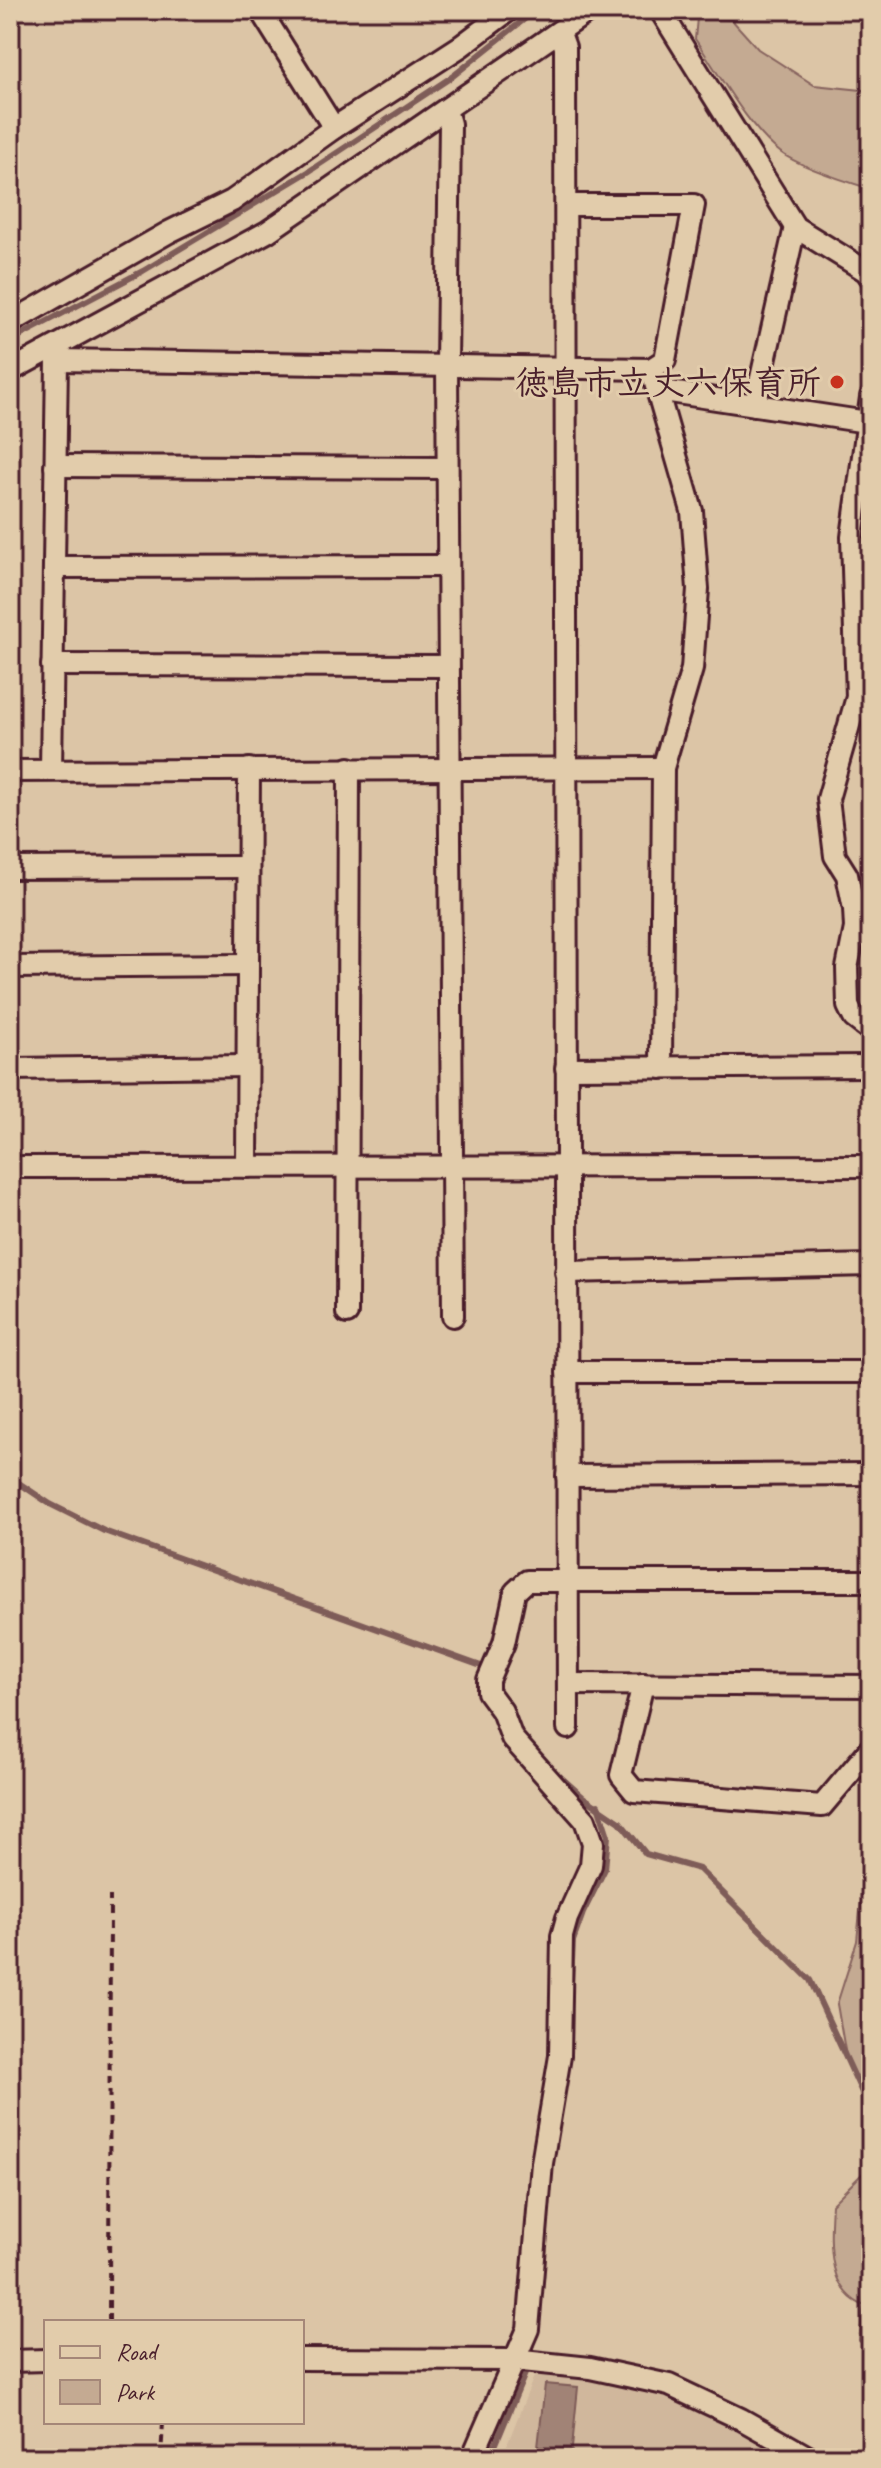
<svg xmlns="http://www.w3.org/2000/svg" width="881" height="2468" font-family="Caveat,'Klee One',sans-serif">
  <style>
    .built { fill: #d0b79c }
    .green { fill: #c4aa92; stroke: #87645e; stroke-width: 2 }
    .water { fill: #a18376; stroke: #7e5b58; stroke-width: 2 }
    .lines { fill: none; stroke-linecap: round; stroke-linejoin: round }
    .stream { stroke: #7e5b58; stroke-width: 6 }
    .minor-casing { stroke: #4a1f2b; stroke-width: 26 }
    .path { stroke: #4a1f2b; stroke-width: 4; stroke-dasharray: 8 6; stroke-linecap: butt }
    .minor { stroke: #e2ccab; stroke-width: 20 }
    .poi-dot { fill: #c8321e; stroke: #e2ccab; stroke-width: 3 }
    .labels { text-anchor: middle; stroke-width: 6; stroke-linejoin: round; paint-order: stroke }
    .poi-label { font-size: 34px; font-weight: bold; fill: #4a1f2b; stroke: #e2ccab; text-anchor: end }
  </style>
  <rect width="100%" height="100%" fill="#dcc5a6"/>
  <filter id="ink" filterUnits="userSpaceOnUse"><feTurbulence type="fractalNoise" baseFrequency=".0125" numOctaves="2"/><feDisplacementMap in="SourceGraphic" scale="16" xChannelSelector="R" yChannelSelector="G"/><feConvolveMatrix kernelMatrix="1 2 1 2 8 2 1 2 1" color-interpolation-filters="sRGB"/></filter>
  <g filter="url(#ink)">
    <polygon class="built" points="536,2371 602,2376 667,2394 713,2413 790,2458 502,2458"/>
    <g class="green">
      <path d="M 697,18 L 732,20 L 758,49 L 814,85 L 871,91 L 871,189 C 848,182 798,166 780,152 C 748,128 718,72 695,39 Z"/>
      <polygon points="871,1885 871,2101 847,2062 837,2004 857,1941 862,1891"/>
      <path d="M 871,2165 L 871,2308 C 825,2296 830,2241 832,2204 Z"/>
    </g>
    <polygon class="water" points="545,2384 578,2387 571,2458 537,2456"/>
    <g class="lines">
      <g class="stream">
        <polyline points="10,341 143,271 308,172 453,76 536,10"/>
        <polyline points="10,1477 50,1504 104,1531 481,1666 486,1671"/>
        <polyline points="554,1771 583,1797 620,1822 646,1854 699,1869 810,1980 871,2112"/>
        <polyline points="571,1981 573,1941 583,1913 605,1869 608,1836 598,1805"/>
        <polyline points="861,2340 871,2269"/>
        <polyline points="490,2458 526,2371 534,2334"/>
      </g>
      <g class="minor-casing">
        <g id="minor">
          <polyline points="260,10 334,128"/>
          <polyline points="660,10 795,227 866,271 871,278"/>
          <polyline points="560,33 565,47 568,1728"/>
          <polyline points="446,110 450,124 447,364 453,1316"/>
          <polyline points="10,323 169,232 232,201 334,128 461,46 509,10"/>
          <polyline points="57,360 651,369 665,360 694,205 566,205"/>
          <polyline points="651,369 692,511 698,589 692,669 663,768 661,1068"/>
          <polyline points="10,371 267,232 590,10"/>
          <polyline points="657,390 867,422"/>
          <polyline points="871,397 852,537 857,697 828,799 835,856 847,875 854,909 855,928 847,968 848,1006 854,1018 871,1031"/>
          <polyline points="755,405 795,227"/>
          <polyline points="55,466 447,468"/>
          <polyline points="54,567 447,566"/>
          <polyline points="52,665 448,666"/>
          <polyline points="51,770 57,360 53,348"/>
          <polyline points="10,771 663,768"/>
          <polyline points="10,868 248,867"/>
          <polyline points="10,967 248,965"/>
          <polyline points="566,1068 871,1066"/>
          <polyline points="10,1069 247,1066"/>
          <polyline points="10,1167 871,1166"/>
          <polyline points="247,1167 249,769"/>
          <polyline points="566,1272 871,1265"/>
          <polyline points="347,1313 349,768"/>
          <polyline points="567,1372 871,1372"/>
          <polyline points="567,1476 871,1474"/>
          <polyline points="568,1684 871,1686"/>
          <polyline points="643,1684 621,1775 634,1791 822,1806 871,1748"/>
          <polyline points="302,2359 513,2360 590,2368 669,2385 741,2419 810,2458"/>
          <polyline points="10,2361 46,2360"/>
          <polyline points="472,2458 528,2329 542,2163 560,2056 562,1936 567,1918 591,1865 593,1843 585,1820 512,1738 502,1711 488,1692 488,1680 504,1643 515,1592 527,1581 871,1581"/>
        </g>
      </g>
      <g class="path">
        <polyline points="109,2322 110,1896"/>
        <polyline points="161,2458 163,2422"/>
      </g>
      <use href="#minor" class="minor"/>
    </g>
  </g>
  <circle class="poi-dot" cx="837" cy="382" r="8"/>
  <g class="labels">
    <g class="poi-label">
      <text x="821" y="394">徳島市立丈六保育所</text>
    </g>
  </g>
  <rect width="881" height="2468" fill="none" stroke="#e2ccab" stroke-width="40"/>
  <rect x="20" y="20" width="841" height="2428" fill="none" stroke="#4a1f2b" stroke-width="3" filter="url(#ink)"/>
  <rect x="44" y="2320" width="260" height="104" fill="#e2ccab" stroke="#a58778" stroke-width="2"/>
  <rect x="60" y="2346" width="40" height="12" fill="#e2ccab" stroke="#a58778" stroke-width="2"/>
  <text x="116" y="2360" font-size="24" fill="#4a1f2b">Road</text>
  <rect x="60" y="2380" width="40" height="24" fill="#c4aa92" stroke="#a58778" stroke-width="2"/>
  <text x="116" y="2400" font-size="24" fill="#4a1f2b">Park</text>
</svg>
